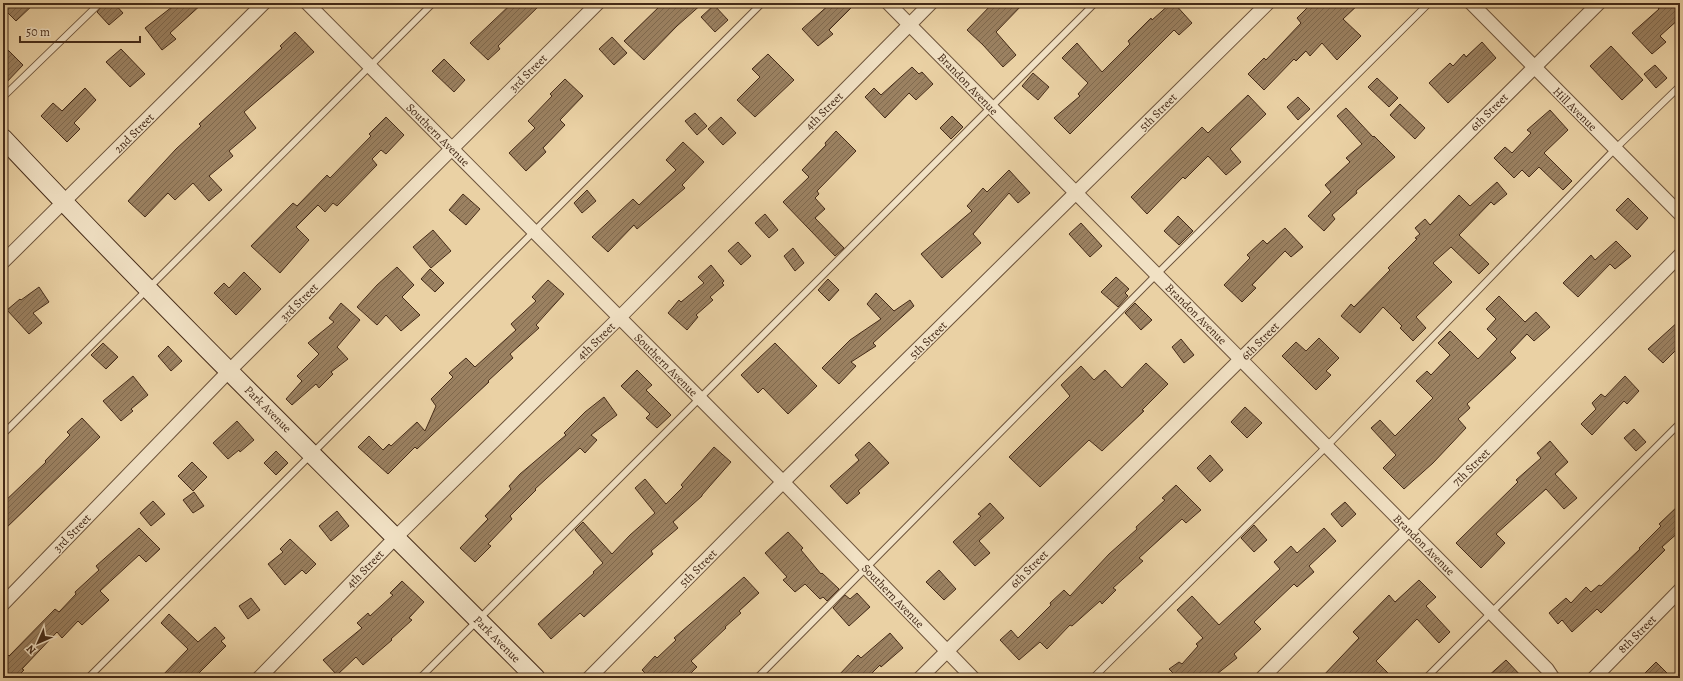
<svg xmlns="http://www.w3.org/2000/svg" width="1683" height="681" font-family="Alegreya,serif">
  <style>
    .building { fill: url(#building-hatch); stroke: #452b18 }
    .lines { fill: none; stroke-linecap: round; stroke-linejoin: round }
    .lane-casing { stroke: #6e543b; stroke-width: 8 }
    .street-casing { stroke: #6e543b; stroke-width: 15 }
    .secondary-casing { stroke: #452b18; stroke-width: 20 }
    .lane { stroke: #f1e1c4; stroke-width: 6 }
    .street { stroke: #f1e1c4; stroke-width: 13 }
    .secondary { stroke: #f1e1c4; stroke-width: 18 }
    .labels { text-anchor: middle; stroke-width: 3; stroke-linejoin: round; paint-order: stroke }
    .street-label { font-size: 12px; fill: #452b18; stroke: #f1e1c4 }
  </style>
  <defs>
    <pattern id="building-hatch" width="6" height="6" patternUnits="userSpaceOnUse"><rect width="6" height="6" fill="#9b8161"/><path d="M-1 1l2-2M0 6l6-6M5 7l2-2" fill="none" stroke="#806a4f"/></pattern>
  </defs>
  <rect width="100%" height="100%" fill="#ead1a4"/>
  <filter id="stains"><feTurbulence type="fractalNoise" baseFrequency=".005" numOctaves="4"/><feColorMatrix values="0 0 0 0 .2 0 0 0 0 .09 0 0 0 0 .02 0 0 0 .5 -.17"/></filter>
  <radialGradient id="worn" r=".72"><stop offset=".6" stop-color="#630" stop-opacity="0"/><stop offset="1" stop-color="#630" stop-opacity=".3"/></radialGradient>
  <g class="building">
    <polygon points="3,3 35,3 16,21 3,8"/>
    <polygon points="104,3 114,3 123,13 109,25 97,12"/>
    <polygon points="177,3 203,3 170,33 176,39 162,50 145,28"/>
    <polygon points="512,3 542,3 498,46 500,49 488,60 470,43"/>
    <polygon points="663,3 703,3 677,26 644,60 624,41"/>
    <polygon points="831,3 856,3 829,30 833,34 818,46 802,29"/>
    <polygon points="993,3 1024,3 996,32 1016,55 1003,67 983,45 967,30"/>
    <polygon points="1171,3 1174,3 1192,23 1179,35 1174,30 1070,134 1054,118 1080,96 1078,94 1088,83 1062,58 1077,43 1102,72 1130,44 1128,41 1151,18 1152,20"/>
    <polygon points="1312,3 1360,3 1343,19 1361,36 1337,60 1322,43 1310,56 1306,51 1296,61 1294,59 1264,90 1248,74 1264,58 1266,60 1301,23 1297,18"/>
    <polygon points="1654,3 1680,3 1680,18 1660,36 1666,42 1652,54 1632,33 1659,9"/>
    <polygon points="714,5 728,20 715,32 701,17"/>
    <polygon points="295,32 314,52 244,112 256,128 229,151 233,156 209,176 222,190 209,201 193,183 175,200 168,193 145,217 128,201 176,149 201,126 199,124 282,48 280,46"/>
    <polygon points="612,37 627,53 614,65 599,49"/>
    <polygon points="1482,42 1496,58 1448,103 1429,83 1450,63 1453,66 1464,54 1466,57"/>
    <polygon points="3,45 23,65 3,86"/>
    <polygon points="1611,46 1643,80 1622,100 1590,66"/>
    <polygon points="121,49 145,74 130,87 106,62"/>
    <polygon points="768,54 794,80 755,117 737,100 760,77 752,69"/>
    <polygon points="444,59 465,80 454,92 432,71"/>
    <polygon points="1655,65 1667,78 1656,88 1644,74"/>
    <polygon points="912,67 919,74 922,72 933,84 916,100 909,93 885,118 865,97 874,88 881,95"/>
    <polygon points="1033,73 1049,87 1038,100 1022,86"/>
    <polygon points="1377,78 1398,98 1389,107 1368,87"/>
    <polygon points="565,79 583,96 560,120 565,125 543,148 546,152 526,171 509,153 535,128 528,121 552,96 550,94"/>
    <polygon points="85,88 96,100 74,123 80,129 67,142 41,116 53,103 62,111"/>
    <polygon points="1248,95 1266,114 1230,149 1241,162 1226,175 1208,156 1185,179 1183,177 1147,214 1131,197 1202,127 1208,133"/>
    <polygon points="1298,97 1310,109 1298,120 1287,107"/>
    <polygon points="1400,104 1425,128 1415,139 1390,115"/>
    <polygon points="1346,108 1373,137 1374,136 1395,157 1356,191 1357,193 1332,215 1335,219 1324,231 1308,216 1331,192 1325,185 1350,162 1346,158 1362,144 1337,116"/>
    <polygon points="1550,110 1568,130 1544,153 1572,181 1563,190 1539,167 1529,177 1522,170 1514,178 1494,158 1505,147 1512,153 1531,133 1527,130"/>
    <polygon points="695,113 707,126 697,135 685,121"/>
    <polygon points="952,116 963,127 951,139 940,128"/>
    <polygon points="386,117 404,135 386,154 381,150 372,159 377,165 337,206 333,203 325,212 318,205 296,227 309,240 280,273 251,246 293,203 297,206 327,175 330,178 371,136 369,134"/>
    <polygon points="721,117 736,133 723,145 708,129"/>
    <polygon points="836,131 856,151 817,191 819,194 815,198 825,209 815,218 844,248 835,256 783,202 809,177 802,170 826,145 825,143"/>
    <polygon points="683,142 704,162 682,185 685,188 637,229 634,225 608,252 592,237 633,199 639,205 676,170 666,160"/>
    <polygon points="1009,170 1030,193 1018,203 1009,193 973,234 981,243 942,278 921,254 972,211 967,206 983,188 987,192"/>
    <polygon points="1497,182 1507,194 1494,205 1491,202 1459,235 1489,264 1479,274 1451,247 1433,263 1452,282 1416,317 1426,328 1413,341 1400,328 1402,326 1383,307 1360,333 1341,316 1351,304 1354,307 1390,270 1388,268 1417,239 1415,238 1420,234 1415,228 1425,219 1430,225 1459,195 1470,206"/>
    <polygon points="587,190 596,201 582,213 574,203"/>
    <polygon points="463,194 480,209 466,225 449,210"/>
    <polygon points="1628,198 1648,218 1637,230 1616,210"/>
    <polygon points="765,214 778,230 769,238 755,223"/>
    <polygon points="1178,216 1193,231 1179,245 1164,231"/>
    <polygon points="1081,223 1102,246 1090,257 1069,234"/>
    <polygon points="1285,228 1303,247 1291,257 1285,251 1252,285 1256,288 1242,302 1224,285 1250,258 1247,255 1263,240 1267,244"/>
    <polygon points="433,230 451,251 431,268 413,247"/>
    <polygon points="1616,241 1631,256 1615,269 1610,264 1578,297 1563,283 1591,255 1595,260"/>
    <polygon points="738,242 751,256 741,265 728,251"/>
    <polygon points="793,248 804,263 795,271 784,256"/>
    <polygon points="711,265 724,281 722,283 724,285 710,297 713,300 696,315 698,317 687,330 668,313 679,300 681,302 704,283 698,277"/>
    <polygon points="397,267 414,285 402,297 420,315 401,331 386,315 377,325 357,307 377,285"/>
    <polygon points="430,269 444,283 435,292 421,279"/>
    <polygon points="244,272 261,289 236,315 214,293 224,283 229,288"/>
    <polygon points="1116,277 1129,289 1125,293 1128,296 1118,307 1101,292"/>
    <polygon points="828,279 839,290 829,301 818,290"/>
    <polygon points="548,280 564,294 536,325 539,328 510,354 513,358 488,381 489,382 417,449 415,447 388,474 358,447 369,436 383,450 389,444 391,446 417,422 425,431 436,406 431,399 453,377 449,373 466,358 475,367 516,330 511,324 536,301 532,297"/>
    <polygon points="39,287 49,302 33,313 42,323 29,334 7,310 20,299 21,300"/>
    <polygon points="876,293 894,311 910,300 914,306 873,343 876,346 851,362 856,366 839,384 822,368 850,340 881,319 867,304"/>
    <polygon points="1499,296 1525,322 1536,312 1550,327 1534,341 1527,334 1510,352 1516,358 1467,404 1470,408 1458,419 1466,428 1433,463 1404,489 1383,468 1396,455 1371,428 1380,420 1395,436 1433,398 1416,381 1427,371 1431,375 1450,355 1438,343 1450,331 1478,359 1497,339 1487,329 1496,319 1486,309"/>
    <polygon points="341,303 360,320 337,347 348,359 331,372 333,374 319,388 316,384 292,405 286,399 302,381 297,376 319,354 308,343 334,322 329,318"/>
    <polygon points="1135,303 1152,320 1141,330 1125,313"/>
    <polygon points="1680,320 1680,346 1663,363 1648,349"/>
    <polygon points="1319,338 1339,358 1326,371 1331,375 1316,390 1282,356 1296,342 1306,351"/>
    <polygon points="1181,339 1194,355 1184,363 1172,347"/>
    <polygon points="103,343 118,357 106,369 91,355"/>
    <polygon points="775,343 817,386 788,414 763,388 758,393 741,375"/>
    <polygon points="168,346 182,361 171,371 158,356"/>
    <polygon points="1146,363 1168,384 1142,410 1144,411 1102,451 1089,440 1040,487 1009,457 1070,396 1061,385 1081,366 1094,380 1105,370 1122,388"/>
    <polygon points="637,370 652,385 646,390 671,415 657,428 646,418 650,414 621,386"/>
    <polygon points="133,376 148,395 131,409 133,411 121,421 103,401"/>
    <polygon points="1625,376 1639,391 1627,404 1624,401 1592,435 1581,424 1596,409 1592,403 1601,394 1605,397"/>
    <polygon points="604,397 617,415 591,435 597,440 585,453 580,448 535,489 536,490 510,516 512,519 488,544 491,546 475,562 460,548 488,519 485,516 511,489 509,486 520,474 566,435 564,433 585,412"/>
    <polygon points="1245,407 1262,423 1247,438 1231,422"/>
    <polygon points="82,418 100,437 3,531 3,503 46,462 45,461 70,435 67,432"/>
    <polygon points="237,421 254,440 240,452 239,450 228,459 213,443"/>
    <polygon points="1634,429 1646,442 1636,451 1624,438"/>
    <polygon points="1550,441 1568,462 1555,474 1577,498 1564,509 1546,489 1496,534 1505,543 1481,568 1456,543 1518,482 1516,480 1541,458 1537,453"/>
    <polygon points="869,442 889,463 858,491 860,493 847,504 830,486 859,460 855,455"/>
    <polygon points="714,447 731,462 702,495 702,496 673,522 678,528 651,551 653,554 584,617 580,613 551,639 538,624 594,573 593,572 603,563 575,530 583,522 612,554 630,535 655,513 635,488 645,479 666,504 683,487 681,485"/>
    <polygon points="276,451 288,463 276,475 264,463"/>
    <polygon points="1210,455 1223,470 1210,482 1197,468"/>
    <polygon points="192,462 207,477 193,491 178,476"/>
    <polygon points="1176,485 1201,510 1186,523 1182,519 1139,558 1143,561 1113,588 1116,590 1102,604 1100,601 1072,626 1070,625 1047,649 1040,642 1019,660 1000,640 1011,630 1018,638 1051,605 1050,603 1064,590 1070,596 1109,554 1137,529 1136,527 1165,500 1162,498"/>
    <polygon points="194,492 204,506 193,513 183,500"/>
    <polygon points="153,501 165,514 151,526 140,513"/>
    <polygon points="1345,502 1356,514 1342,527 1331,514"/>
    <polygon points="990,503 1004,518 979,541 990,553 975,566 953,542 981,516 978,514"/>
    <polygon points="1680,504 1680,531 1662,547 1665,550 1642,573 1601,613 1597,609 1572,632 1562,620 1558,624 1549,613 1566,598 1571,603 1586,587 1591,592 1599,585 1601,586 1640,549 1639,548 1661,526 1659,524"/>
    <polygon points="337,511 349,526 331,541 319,526"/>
    <polygon points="1254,525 1267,540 1254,552 1241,538"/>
    <polygon points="139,528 160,549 146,562 139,555 100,591 109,600 82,625 78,621 62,638 57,632 22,669 24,670 16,678 3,678 3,650 9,656 55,609 59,612 76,594 75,592 99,570 96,566"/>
    <polygon points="1324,528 1336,541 1309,566 1314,572 1297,587 1294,584 1254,622 1261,629 1234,654 1237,658 1212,678 1169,678 1173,673 1169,669 1179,662 1182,664 1198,646 1196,644 1203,638 1177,610 1192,596 1219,625 1280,569 1274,562 1291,546 1297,553"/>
    <polygon points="788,532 803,548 801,550 821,574 822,573 839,589 827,601 823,597 820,599 805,584 795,592 783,580 787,577 765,553"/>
    <polygon points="290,539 316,564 306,574 302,570 285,585 268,564 283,552 280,549"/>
    <polygon points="939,570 956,589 944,600 926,582"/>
    <polygon points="744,577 759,593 739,611 741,613 725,627 726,628 691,661 697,667 686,678 650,678 642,670 655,656 657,658 676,640 674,638"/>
    <polygon points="1419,580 1436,597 1426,606 1450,632 1439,643 1417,619 1376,661 1393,678 1321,678 1359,638 1353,632 1389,595 1395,602"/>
    <polygon points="402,581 424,602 409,618 412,620 391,639 392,640 363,665 356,657 337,675 323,660 362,628 357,623 368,613 370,616 393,595 390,593"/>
    <polygon points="857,593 870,607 849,626 833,608 845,595 850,599"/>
    <polygon points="251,598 260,610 248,619 239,606"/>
    <polygon points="169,614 198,642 215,627 225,638 221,641 226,646 194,678 160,678 188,649 161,623"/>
    <polygon points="890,633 903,648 881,667 880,665 867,678 836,678 858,655 861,658"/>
    <polygon points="1506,660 1523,678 1486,678"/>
    <polygon points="1656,662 1672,678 1640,678"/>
  </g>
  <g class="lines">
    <g class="lane-casing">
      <g id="lane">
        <polyline points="3,97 100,3"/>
        <polyline points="3,434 433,3"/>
        <polyline points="88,678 762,3"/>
        <polyline points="420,678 1095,3"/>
        <polyline points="757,678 1157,274 1429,3"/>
        <polyline points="1093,678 1327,446 1615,149 1680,86"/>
        <polyline points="1426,678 1680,423"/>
      </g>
    </g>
    <g class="street-casing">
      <g id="street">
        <polyline points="307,3 783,482 973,678"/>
        <polyline points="888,3 1547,669 1553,678"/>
        <polyline points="1471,3 1680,214"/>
        <polyline points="3,262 264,3"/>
        <polyline points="3,604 229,371 598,3"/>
        <polyline points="259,678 396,537 619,318 931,3"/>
        <polyline points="589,678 783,482 1268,3"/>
        <polyline points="920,678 1599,3"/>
        <polyline points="1262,678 1680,255"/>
        <polyline points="1594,678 1680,590"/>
      </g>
    </g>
    <g class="secondary-casing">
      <path id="secondary" d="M 3,138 C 176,322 358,499 536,678"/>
    </g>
    <use href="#lane" class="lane"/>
    <use href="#street" class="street"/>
    <use href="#secondary" class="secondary"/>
  </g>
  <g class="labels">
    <g class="street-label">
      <text transform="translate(528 73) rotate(-45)" y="4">3rd Street</text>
      <text transform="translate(968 84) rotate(46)" y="4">Brandon Avenue</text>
      <text transform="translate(1575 109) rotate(45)" y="4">Hill Avenue</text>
      <text transform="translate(824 111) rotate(-45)" y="4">4th Street</text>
      <text transform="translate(1158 112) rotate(-45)" y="4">5th Street</text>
      <text transform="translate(1489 112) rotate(-45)" y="4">6th Street</text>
      <text transform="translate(134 133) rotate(-45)" y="4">2nd Street</text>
      <text transform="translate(438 135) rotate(45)" y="4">Southern Avenue</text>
      <text transform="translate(299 302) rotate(-45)" y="4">3rd Street</text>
      <text transform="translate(1196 314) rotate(45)" y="4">Brandon Avenue</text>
      <text transform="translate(928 340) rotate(-45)" y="4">5th Street</text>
      <text transform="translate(596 341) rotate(-44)" y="4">4th Street</text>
      <text transform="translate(1260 341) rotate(-45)" y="4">6th Street</text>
      <text transform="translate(666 365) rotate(45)" y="4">Southern Avenue</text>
      <text transform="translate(268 409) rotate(45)" y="4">Park Avenue</text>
      <text transform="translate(1471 467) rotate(-45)" y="4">7th Street</text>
      <text transform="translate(72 533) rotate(-46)" y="4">3rd Street</text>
      <text transform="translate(1424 545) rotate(45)" y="4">Brandon Avenue</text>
      <text transform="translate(698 568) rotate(-45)" y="4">5th Street</text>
      <text transform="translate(365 569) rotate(-46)" y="4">4th Street</text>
      <text transform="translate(1029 569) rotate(-45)" y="4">6th Street</text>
      <text transform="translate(893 596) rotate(46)" y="4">Southern Avenue</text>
      <text transform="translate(1637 634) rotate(-45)" y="4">8th Street</text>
      <text transform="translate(497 639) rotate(45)" y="4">Park Avenue</text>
    </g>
  </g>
  <rect width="1683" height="681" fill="none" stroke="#ead1a4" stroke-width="16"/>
  <rect x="4" y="4" width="1675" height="673" fill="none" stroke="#452b18" stroke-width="2"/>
  <rect x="8" y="8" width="1667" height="665" fill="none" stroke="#452b18"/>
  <g transform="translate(38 643) rotate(225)" stroke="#f1e1c4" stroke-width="3" paint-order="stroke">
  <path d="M0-3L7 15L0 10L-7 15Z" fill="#452b18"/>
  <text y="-6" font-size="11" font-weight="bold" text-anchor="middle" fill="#452b18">N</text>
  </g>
  <path d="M20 36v6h120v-6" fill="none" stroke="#452b18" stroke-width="2"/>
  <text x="26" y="36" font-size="12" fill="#452b18" stroke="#f1e1c4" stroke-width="3" paint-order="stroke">50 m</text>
  <rect width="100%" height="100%" filter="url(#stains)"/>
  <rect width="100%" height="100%" fill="url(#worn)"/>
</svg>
